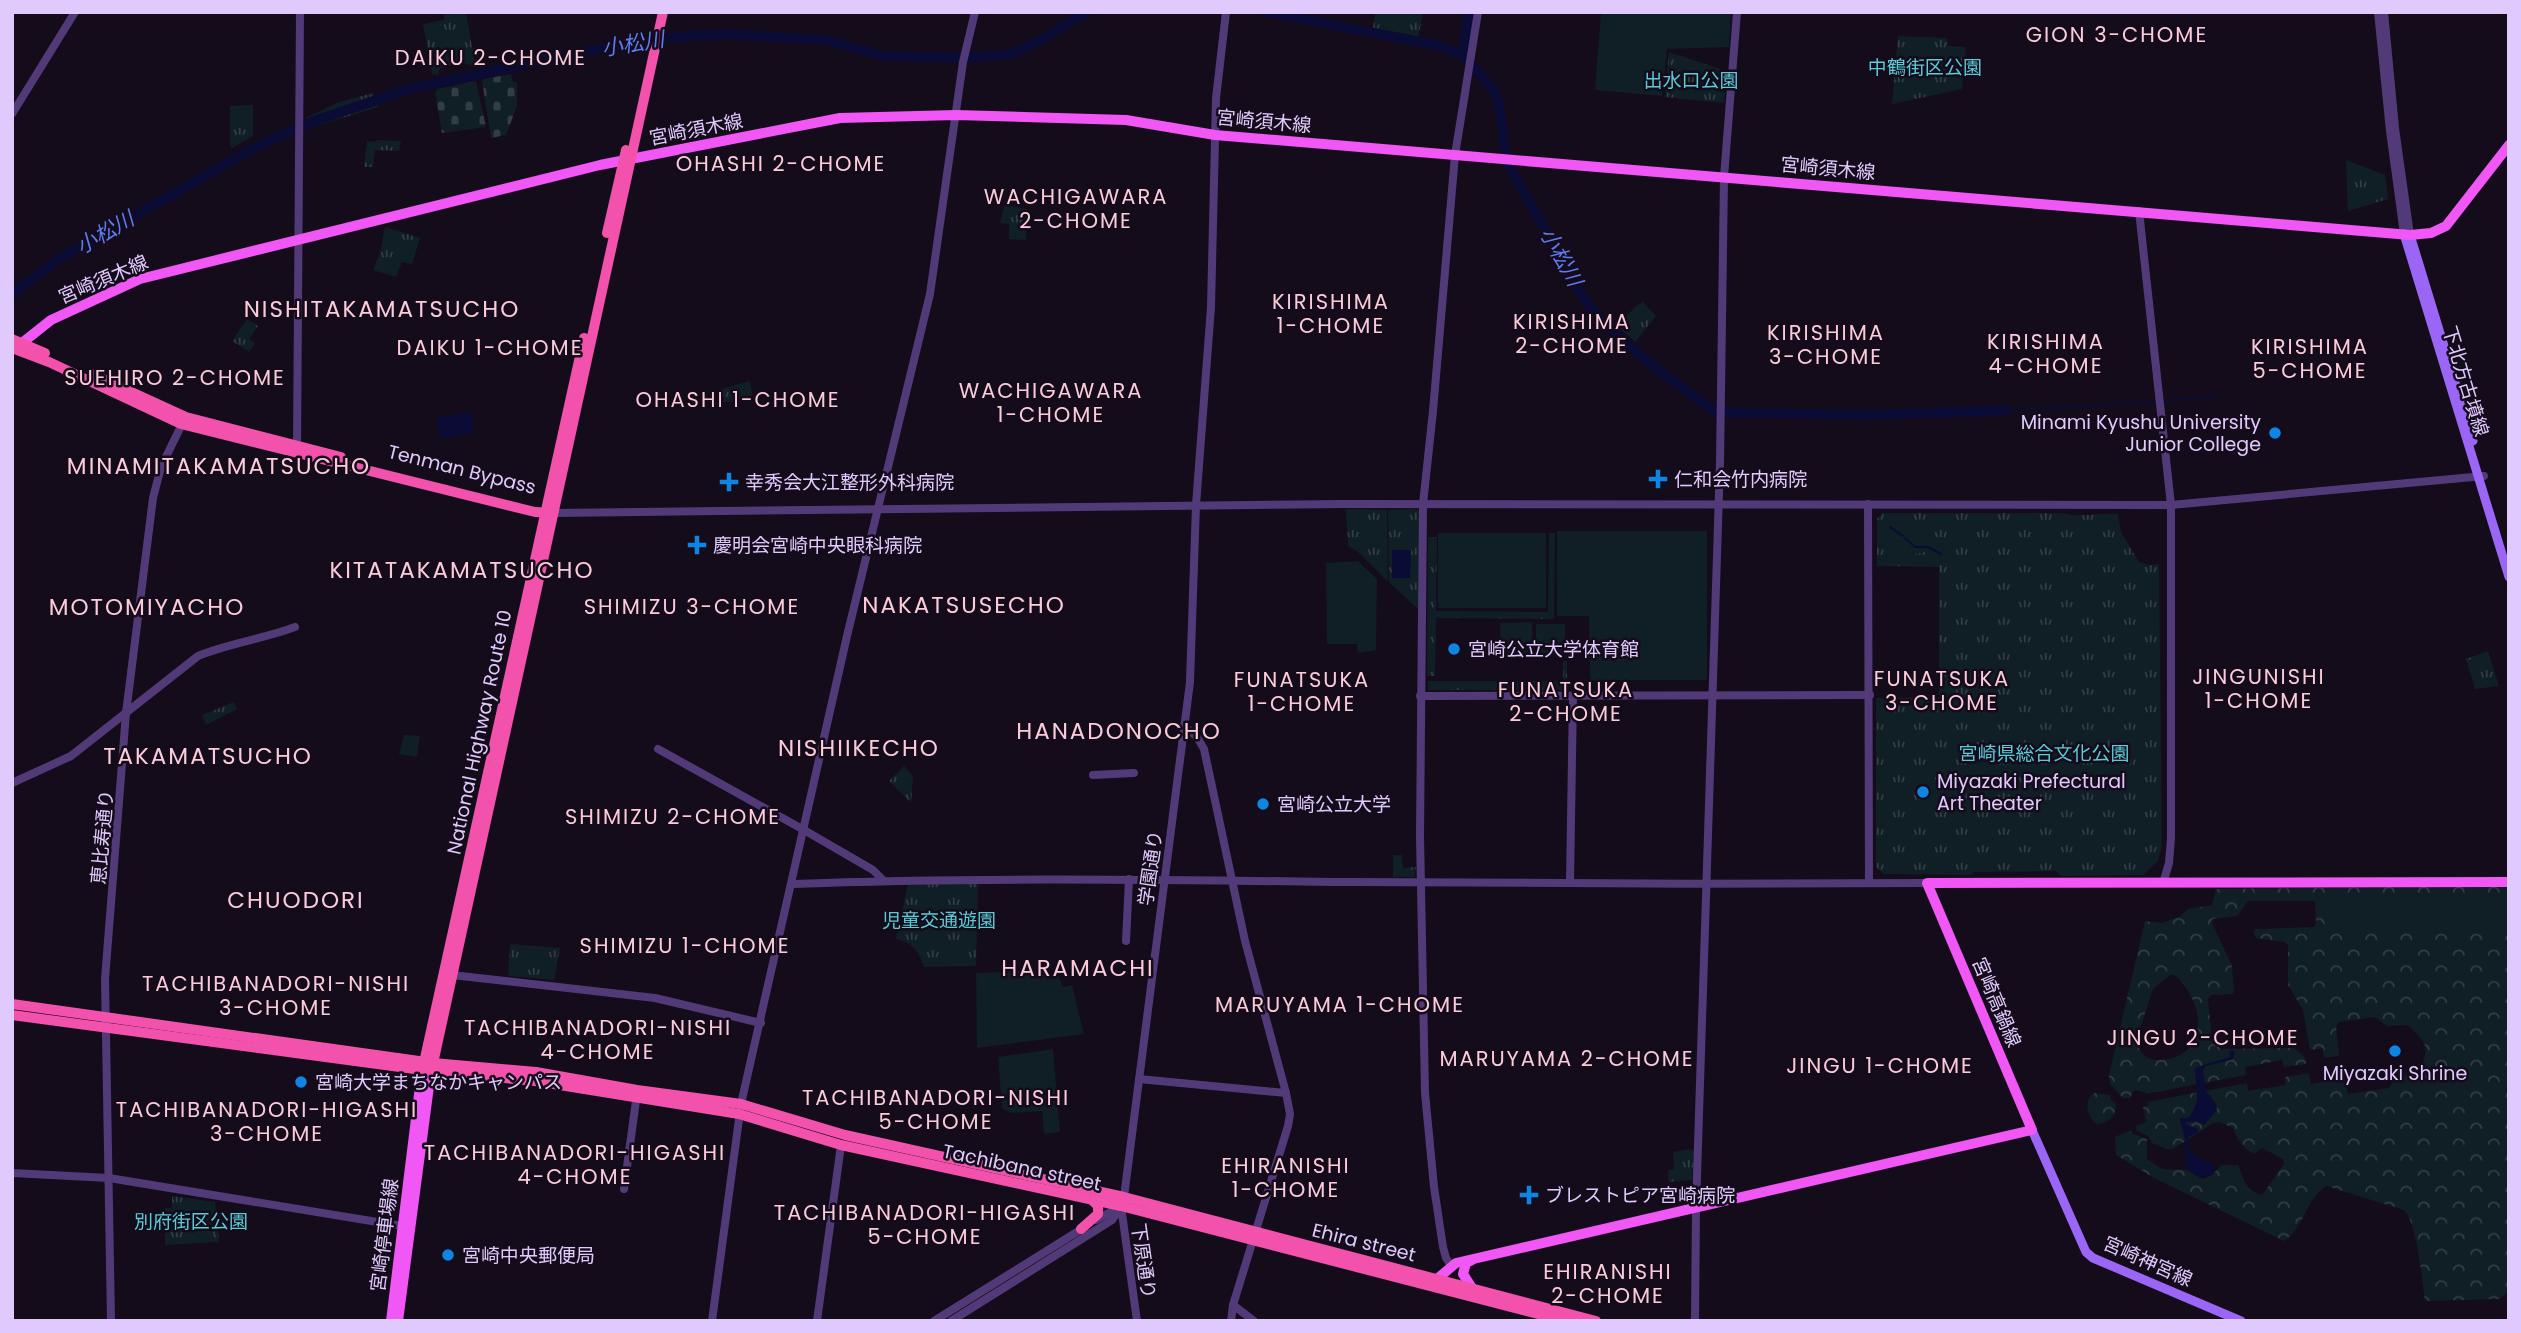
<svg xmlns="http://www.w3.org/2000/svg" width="2521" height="1333" font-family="Poppins,'Noto Sans JP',sans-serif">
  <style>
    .grass { fill: url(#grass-tufts) }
    .forest { fill: url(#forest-crowns); fill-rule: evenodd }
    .cemetery { fill: url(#cemetery-stones) }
    .garden { fill: #101e25 }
    .water { fill: #0b0c35 }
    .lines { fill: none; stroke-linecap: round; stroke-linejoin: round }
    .stream { stroke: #0b0c35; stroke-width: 2 }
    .river { stroke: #0b0c35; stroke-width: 10 }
    .tertiary { stroke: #513a77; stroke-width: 8 }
    .secondary { stroke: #9b66f6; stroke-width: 9 }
    .primary { stroke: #f057f5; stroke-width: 10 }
    .trunk { stroke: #f252ac; stroke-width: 10 }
    .poi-dot { fill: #0e85e3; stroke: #140c1b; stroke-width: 2.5 }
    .labels { text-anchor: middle; stroke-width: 5; stroke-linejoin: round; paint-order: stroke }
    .park-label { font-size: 19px; fill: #5bcbd6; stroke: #140c1b }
    .street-label { font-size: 19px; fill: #e0c9fc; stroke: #140c1b }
    .poi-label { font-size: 19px; fill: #e0c9fc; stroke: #140c1b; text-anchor: start }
    .neighbourhood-label { font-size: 21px; letter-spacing: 2px; fill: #fccbda; stroke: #140c1b }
    .water-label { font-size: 21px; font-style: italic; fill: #5e7cf5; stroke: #140c1b }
    .quarter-label { font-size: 23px; letter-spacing: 2px; fill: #fccbda; stroke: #140c1b }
  </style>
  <defs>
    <pattern id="grass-tufts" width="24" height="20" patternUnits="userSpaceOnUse" patternTransform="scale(1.75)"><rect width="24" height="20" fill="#101e25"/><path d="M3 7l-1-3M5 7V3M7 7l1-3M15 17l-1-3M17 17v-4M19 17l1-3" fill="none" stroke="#323d46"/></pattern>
    <pattern id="forest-crowns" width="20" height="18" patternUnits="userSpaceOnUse" patternTransform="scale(1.75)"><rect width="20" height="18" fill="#101e25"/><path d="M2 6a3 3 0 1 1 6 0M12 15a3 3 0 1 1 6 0" fill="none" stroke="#323d46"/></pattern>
    <pattern id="cemetery-stones" width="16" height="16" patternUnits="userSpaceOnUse" patternTransform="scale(1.75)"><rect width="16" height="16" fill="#101e25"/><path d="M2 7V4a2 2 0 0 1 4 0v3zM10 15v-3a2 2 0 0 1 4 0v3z" fill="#323d46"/></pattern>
  </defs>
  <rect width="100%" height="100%" fill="#140c1b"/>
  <g class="grass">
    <polygon points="444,12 466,12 475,64 473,66 464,63 440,68 438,75 432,74 423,24 444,20"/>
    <polygon points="1375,12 1423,12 1418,38 1373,28"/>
    <polygon points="1898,36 1947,38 1948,46 1966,47 1962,89 1892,104"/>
    <polygon points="1669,52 1726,71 1724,103 1665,97"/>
    <polygon points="373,93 378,107 306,129 306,118 339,102"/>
    <polygon points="253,105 253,136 232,148 230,146 230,106"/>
    <polygon points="377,140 401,141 399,151 375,150 373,167 364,167 367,141 376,142"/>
    <polygon points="2346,160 2385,175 2388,199 2348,211"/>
    <polygon points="1006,205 1027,209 1026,240 1009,239 1009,224 1000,223 1004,207"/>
    <polygon points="385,227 420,238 412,264 402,262 396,277 373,270 380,253"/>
    <polygon points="1643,302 1656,316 1635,342 1617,326 1636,306"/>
    <polygon points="247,319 258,326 249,339 255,343 249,352 232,341"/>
    <polygon points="750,381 753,401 724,402 719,390"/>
    <polygon points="1346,509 1387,510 1388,582 1358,552 1348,546"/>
    <polygon points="1417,509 1419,511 1419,607 1417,608 1389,582 1388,510"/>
    <path d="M 1882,513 L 2061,513 C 2081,518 2098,513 2118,514 L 2121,532 L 2139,562 L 2150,565 L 2159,564 L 2162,847 L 2158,861 L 2143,875 L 2061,876 L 2056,871 L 1974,872 L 1971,875 L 1884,874 L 1876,867 L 1876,698 L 1939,697 L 1939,567 L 1877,566 L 1877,519 Z"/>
    <polygon points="1549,533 1555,533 1554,619 1436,618 1435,676 1427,676 1428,537 1437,537 1436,611 1548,612"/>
    <polygon points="2488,651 2499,686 2475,689 2466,659"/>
    <polygon points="1563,661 1567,661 1567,690 1428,690 1428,681 1563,681"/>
    <polygon points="234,702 237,709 206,725 202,715"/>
    <polygon points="404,735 420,736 417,757 399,754"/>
    <polygon points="904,766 913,776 911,803 889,781"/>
    <polygon points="1393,855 1402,855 1403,868 1416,867 1414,877 1393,877"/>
    <path d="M 909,879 L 978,880 L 976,966 L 924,967 C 918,951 913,943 896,939 Z"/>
    <polygon points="510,944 560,948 554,980 508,976"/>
    <polygon points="1690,1149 1694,1151 1692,1180 1669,1182 1668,1170 1674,1169 1673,1152"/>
    <polygon points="172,1196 215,1202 219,1242 165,1245 165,1208 172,1208"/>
  </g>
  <g class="forest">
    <path d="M 2509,886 L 2509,1291 L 2499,1299 L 2425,1301 C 2422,1281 2417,1222 2404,1210 L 2326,1186 C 2306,1199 2304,1228 2284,1241 L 2154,1178 L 2116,1155 L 2115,1137 L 2131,1130 L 2133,1134 L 2147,1139 L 2147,1159 L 2162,1169 L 2187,1170 L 2203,1179 L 2212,1175 L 2221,1165 L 2238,1165 C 2244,1180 2245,1190 2262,1195 L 2284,1164 L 2283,1159 L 2262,1148 L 2254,1154 C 2244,1149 2237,1139 2233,1128 L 2220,1122 L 2213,1123 L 2173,1149 L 2166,1149 L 2152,1143 L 2148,1136 L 2137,1131 L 2136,1126 L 2146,1122 L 2143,1107 L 2148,1106 L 2147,1102 L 2247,1083 L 2248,1091 L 2286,1085 L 2285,1077 L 2309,1073 L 2311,1084 L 2328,1081 L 2327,1073 L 2342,1070 L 2348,1094 L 2389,1088 L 2395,1078 L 2418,1072 C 2431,1047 2427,1044 2408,1025 L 2387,1026 L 2375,1017 L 2339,1022 L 2336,1026 L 2339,1056 L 2324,1058 L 2323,1048 L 2310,1050 L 2303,1010 L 2288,985 L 2288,945 L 2284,942 L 2256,938 L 2253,931 L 2256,929 L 2314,927 L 2316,924 L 2315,901 L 2248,901 L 2237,916 L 2213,919 L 2212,923 L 2232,966 L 2234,992 L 2232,994 L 2212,995 L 2208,999 L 2212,1043 L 2222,1049 L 2294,1048 L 2305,1057 L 2306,1064 L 2284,1067 L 2282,1060 L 2245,1067 L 2246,1075 L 2146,1094 L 2145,1092 L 2134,1090 L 2130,1098 L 2123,1098 L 2110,1084 L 2109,1075 L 2145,921 L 2162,923 L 2179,917 L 2188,909 L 2212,905 L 2216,889 ZM 2171,974 C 2181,978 2184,984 2189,993 C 2207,1021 2198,1060 2159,1060 C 2153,1060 2148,1059 2144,1055 C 2140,1052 2138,1046 2136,1041 L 2153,989 Z"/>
    <path d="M 2094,1093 L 2110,1095 L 2111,1100 L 2116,1103 C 2117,1114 2109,1124 2097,1124 C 2087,1118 2083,1100 2094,1093 Z"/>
  </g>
  <g class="cemetery">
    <polygon points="511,74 513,82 517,82 517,106 506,135 491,138 482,81 483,79"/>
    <polygon points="476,81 486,127 442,133 435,93 438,89"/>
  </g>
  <g class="garden">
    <polygon points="1601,12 1731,12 1729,47 1667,49 1662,96 1595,90"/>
    <path d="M 1896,525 C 1906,525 1909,532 1913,540 L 1927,542 L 1943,555 L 1928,551 L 1912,555 L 1907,545 L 1890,538 L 1890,529 Z"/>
    <polygon points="1557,531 1707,531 1707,680 1590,680 1589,616 1557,616"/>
    <rect x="1438" y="533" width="108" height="75"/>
    <polygon points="1358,561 1377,579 1376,650 1358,653 1357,644 1327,644 1326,563"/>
    <polygon points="1532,622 1533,657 1501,657 1500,623"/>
    <polygon points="1536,624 1565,624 1565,655 1536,656"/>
    <polygon points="2509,898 2509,926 2329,929 2328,900"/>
    <polygon points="1033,971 1058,975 1063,987 1072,985 1084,1034 977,1048 976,973"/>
    <polygon points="1053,1049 1060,1132 1044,1134 1042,1111 1011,1113 1002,1108 998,1057"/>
  </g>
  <g class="water">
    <polygon points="470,412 472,415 474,433 440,439 436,418"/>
    <polygon points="1392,550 1411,550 1410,578 1392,578"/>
    <path d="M 2230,1051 L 2234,1051 L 2234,1057 L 2231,1060 L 2206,1066 L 2203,1070 L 2206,1091 L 2216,1104 L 2217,1110 L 2204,1125 L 2196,1121 L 2184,1123 L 2198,1129 L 2197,1133 L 2188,1137 L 2189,1150 L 2202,1160 L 2210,1161 L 2215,1166 L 2212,1175 L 2200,1178 L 2186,1168 L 2185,1139 L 2180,1120 L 2181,1118 L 2188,1118 C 2203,1102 2195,1087 2195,1068 L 2229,1057 Z"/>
  </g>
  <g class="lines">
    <g class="stream">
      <polyline points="2165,401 2219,396"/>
      <polyline points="2007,410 2155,402"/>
      <polyline points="1890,527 1903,536"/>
      <polyline points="1905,538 1915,547 1928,547 1941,554"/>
    </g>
    <g class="river">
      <polyline points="1266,12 1441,46 1462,55 1475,68 1493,89 1499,104 1504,144 1510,168 1544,227 1564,268 1584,298 1598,317 1644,359 1715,412 1874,415 2007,410"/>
      <polyline points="1462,55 1469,12"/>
      <polyline points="12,294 57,260 254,148 314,121 412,88 638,41 701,35 731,34 826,40 883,56 968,58 1011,54 1041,40 1087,12"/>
    </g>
    <g class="tertiary">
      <polyline points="2378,12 2390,131 2404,234"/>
      <polyline points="2384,12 2395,128 2410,235"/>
      <polyline points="12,114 75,12"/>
      <polyline points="2139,211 2171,505 2171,838 2169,863 2163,883"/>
      <polyline points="297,450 300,12"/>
      <polyline points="1868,504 1869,883"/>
      <polyline points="553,513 1344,504 2171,505 2484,476"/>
      <polyline points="1420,696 1870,695"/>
      <polyline points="1184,726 1197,737 1204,749 1245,941 1286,1093 1290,1114 1288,1126 1233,1305 1231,1321"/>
      <polyline points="658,749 804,830 873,870 883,880"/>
      <polyline points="1093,775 1134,773"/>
      <path d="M 12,783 L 71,756 L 198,656 C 229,643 263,639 295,627"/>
      <polyline points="1570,882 1573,696"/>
      <path d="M 792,884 C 978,877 1165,880 1351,882 C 1543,884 1735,884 1927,883"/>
      <polyline points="1126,941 1129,879"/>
      <polyline points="452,975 655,998 761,1023"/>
      <polyline points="1139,1079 1286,1093"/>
      <polyline points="12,1173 109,1178 408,1227"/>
      <polyline points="624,1189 637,1093"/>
      <polyline points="1121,1206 1137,1321"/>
      <polyline points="1096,1220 1121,1206"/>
      <polyline points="1451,1266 1446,1258 1443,1247 1434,1187 1425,1093 1420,836 1423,504 1433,411 1455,155 1478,12"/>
      <polyline points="1233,1305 1254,1321"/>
      <polyline points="111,1321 105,979 126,713 153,498 161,467 184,420"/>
      <polyline points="712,1321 741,1104 847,636 930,294 963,62 975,12"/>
      <polyline points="817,1321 841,1145"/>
      <polyline points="934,1321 1085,1227"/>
      <polyline points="951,1321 1112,1220 1118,1212 1124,1197 1190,682 1196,505 1211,307 1216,98 1226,12"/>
      <polyline points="1695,1321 1696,1207 1720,462 1724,177 1737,12"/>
    </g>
    <g class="secondary">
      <polyline points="2404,234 2509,577"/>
      <polyline points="2410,235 2473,441"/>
      <polyline points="2032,1130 2086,1252 2093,1258 2241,1321"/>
    </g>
    <g class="primary">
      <polyline points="17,347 51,320 140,279 600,165 840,118 956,115 1126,120 1215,135 2410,235 2431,233 2446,226 2509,145"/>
      <polyline points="1472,1260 1466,1263 1463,1274 1472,1288"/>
      <polyline points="1437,1279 1456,1263 2032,1130 1927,883 2509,882"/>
      <polyline points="391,1321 422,1070"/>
      <polyline points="398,1321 431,1071"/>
    </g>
    <g class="trunk">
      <polyline points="607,233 626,150"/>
      <polyline points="12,339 45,353"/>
      <polyline points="12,348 49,362 181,424 535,512 553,513"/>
      <polyline points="92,374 186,417 341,457"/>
      <polyline points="12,1004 433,1063 536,1072 637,1090 741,1104 845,1135 1124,1197 1596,1321"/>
      <polyline points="12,1015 422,1070 535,1081 739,1114 841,1145 1121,1206 1565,1321"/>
      <polyline points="423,1067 584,338"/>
      <polyline points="432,1068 663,12"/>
      <polyline points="1081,1229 1098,1214 1098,1206 1092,1200"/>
    </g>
  </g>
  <g class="poi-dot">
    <circle cx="2275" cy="433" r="7"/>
    <path d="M1654.5 468.5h7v7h7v7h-7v7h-7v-7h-7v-7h7z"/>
    <path d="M725.5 471.5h7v7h7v7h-7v7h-7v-7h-7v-7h7z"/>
    <path d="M693.5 534.5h7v7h7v7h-7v7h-7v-7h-7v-7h7z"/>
    <circle cx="1454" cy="649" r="7"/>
    <circle cx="1923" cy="792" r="7"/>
    <circle cx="1263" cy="804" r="7"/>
    <circle cx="2395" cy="1051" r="7"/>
    <circle cx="301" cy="1082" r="7"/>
    <path d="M1525.5 1184.5h7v7h7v7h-7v7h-7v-7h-7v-7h7z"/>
    <circle cx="448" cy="1255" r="7"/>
  </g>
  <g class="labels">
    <g class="park-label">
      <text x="1925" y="74">中鶴街区公園</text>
      <text x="1691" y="87">出水口公園</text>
      <text x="2044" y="760">宮崎県総合文化公園</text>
      <text x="939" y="927">児童交通遊園</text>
      <text x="191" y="1228">別府街区公園</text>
    </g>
    <g class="street-label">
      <text transform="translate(1264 121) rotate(5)" y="7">宮崎須木線</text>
      <text transform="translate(696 129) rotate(-11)" y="7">宮崎須木線</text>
      <text transform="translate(1828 168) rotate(5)" y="7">宮崎須木線</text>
      <text transform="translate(103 279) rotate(-23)" y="7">宮崎須木線</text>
      <text transform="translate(2466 381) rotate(73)" y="7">下北方古墳線</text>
      <text transform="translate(462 469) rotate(14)" y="7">Tenman Bypass</text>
      <text transform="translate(479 732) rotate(-78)" y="7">National Highway Route 10</text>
      <text transform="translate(102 837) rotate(-85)" y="7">恵比寿通り</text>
      <text transform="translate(1150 868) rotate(-82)" y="7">学園通り</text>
      <text transform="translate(1997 1002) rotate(67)" y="7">宮崎高鍋線</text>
      <text transform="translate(1022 1167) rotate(12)" y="7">Tachibana street</text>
      <text transform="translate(384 1235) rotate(-83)" y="7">宮崎停車場線</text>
      <text transform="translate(1364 1242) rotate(14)" y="7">Ehira street</text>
      <text transform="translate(1144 1261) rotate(82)" y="7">下原通り</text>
      <text transform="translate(2148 1261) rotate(24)" y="7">宮崎神宮線</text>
    </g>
    <g class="poi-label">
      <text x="2261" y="429" text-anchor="end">Minami Kyushu University<tspan x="2261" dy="22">Junior College</tspan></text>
      <text x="1674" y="486">仁和会竹内病院</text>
      <text x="745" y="489">幸秀会大江整形外科病院</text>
      <text x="713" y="552">慶明会宮崎中央眼科病院</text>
      <text x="1468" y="656">宮崎公立大学体育館</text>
      <text x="1937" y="788">Miyazaki Prefectural<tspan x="1937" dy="22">Art Theater</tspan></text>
      <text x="1277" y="811">宮崎公立大学</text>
      <text x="2395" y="1080" text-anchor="middle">Miyazaki Shrine</text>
      <text x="315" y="1089">宮崎大学まちなかキャンパス</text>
      <text x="1545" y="1202">ブレストピア宮崎病院</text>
      <text x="462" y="1262">宮崎中央郵便局</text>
    </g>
    <g class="neighbourhood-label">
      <text x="2117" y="42">GION 3-CHOME</text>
      <text x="491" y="65">DAIKU 2-CHOME</text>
      <text x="781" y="171">OHASHI 2-CHOME</text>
      <text x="1076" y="204">WACHIGAWARA<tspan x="1076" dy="24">2-CHOME</tspan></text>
      <text x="1331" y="309">KIRISHIMA<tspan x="1331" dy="24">1-CHOME</tspan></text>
      <text x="1572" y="329">KIRISHIMA<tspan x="1572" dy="24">2-CHOME</tspan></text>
      <text x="1826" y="340">KIRISHIMA<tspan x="1826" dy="24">3-CHOME</tspan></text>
      <text x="2046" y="349">KIRISHIMA<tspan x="2046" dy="24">4-CHOME</tspan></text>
      <text x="2310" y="354">KIRISHIMA<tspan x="2310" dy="24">5-CHOME</tspan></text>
      <text x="490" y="355">DAIKU 1-CHOME</text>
      <text x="175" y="385">SUEHIRO 2-CHOME</text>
      <text x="1051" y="398">WACHIGAWARA<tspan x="1051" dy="24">1-CHOME</tspan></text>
      <text x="738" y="407">OHASHI 1-CHOME</text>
      <text x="692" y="614">SHIMIZU 3-CHOME</text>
      <text x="2259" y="684">JINGUNISHI<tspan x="2259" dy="24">1-CHOME</tspan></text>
      <text x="1942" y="686">FUNATSUKA<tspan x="1942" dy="24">3-CHOME</tspan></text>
      <text x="1302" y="687">FUNATSUKA<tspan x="1302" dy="24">1-CHOME</tspan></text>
      <text x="1566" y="697">FUNATSUKA<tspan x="1566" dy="24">2-CHOME</tspan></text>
      <text x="673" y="824">SHIMIZU 2-CHOME</text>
      <text x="685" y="953">SHIMIZU 1-CHOME</text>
      <text x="276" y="991">TACHIBANADORI-NISHI<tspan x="276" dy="24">3-CHOME</tspan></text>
      <text x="1340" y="1012">MARUYAMA 1-CHOME</text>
      <text x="598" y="1035">TACHIBANADORI-NISHI<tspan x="598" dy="24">4-CHOME</tspan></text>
      <text x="2203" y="1045">JINGU 2-CHOME</text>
      <text x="1567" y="1066">MARUYAMA 2-CHOME</text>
      <text x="1880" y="1073">JINGU 1-CHOME</text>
      <text x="936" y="1105">TACHIBANADORI-NISHI<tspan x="936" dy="24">5-CHOME</tspan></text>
      <text x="267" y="1117">TACHIBANADORI-HIGASHI<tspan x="267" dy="24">3-CHOME</tspan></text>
      <text x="575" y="1160">TACHIBANADORI-HIGASHI<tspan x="575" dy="24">4-CHOME</tspan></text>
      <text x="1286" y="1173">EHIRANISHI<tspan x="1286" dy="24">1-CHOME</tspan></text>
      <text x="925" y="1220">TACHIBANADORI-HIGASHI<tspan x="925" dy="24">5-CHOME</tspan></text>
      <text x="1608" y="1279">EHIRANISHI<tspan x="1608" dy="24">2-CHOME</tspan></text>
    </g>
    <g class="water-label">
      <text transform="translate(633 44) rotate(-9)" y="7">小松川</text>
      <text transform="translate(105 233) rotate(-30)" y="7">小松川</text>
      <text transform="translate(1561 257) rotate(61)" y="7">小松川</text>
    </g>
    <g class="quarter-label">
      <text x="382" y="317">NISHITAKAMATSUCHO</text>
      <text x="219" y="474">MINAMITAKAMATSUCHO</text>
      <text x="462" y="578">KITATAKAMATSUCHO</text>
      <text x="964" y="613">NAKATSUSECHO</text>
      <text x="147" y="615">MOTOMIYACHO</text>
      <text x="1119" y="739">HANADONOCHO</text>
      <text x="859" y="756">NISHIIKECHO</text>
      <text x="208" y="764">TAKAMATSUCHO</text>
      <text x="296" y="908">CHUODORI</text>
      <text x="1078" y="976">HARAMACHI</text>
    </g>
  </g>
  <rect width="2521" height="1333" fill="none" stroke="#e0c9fc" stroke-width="28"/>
</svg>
